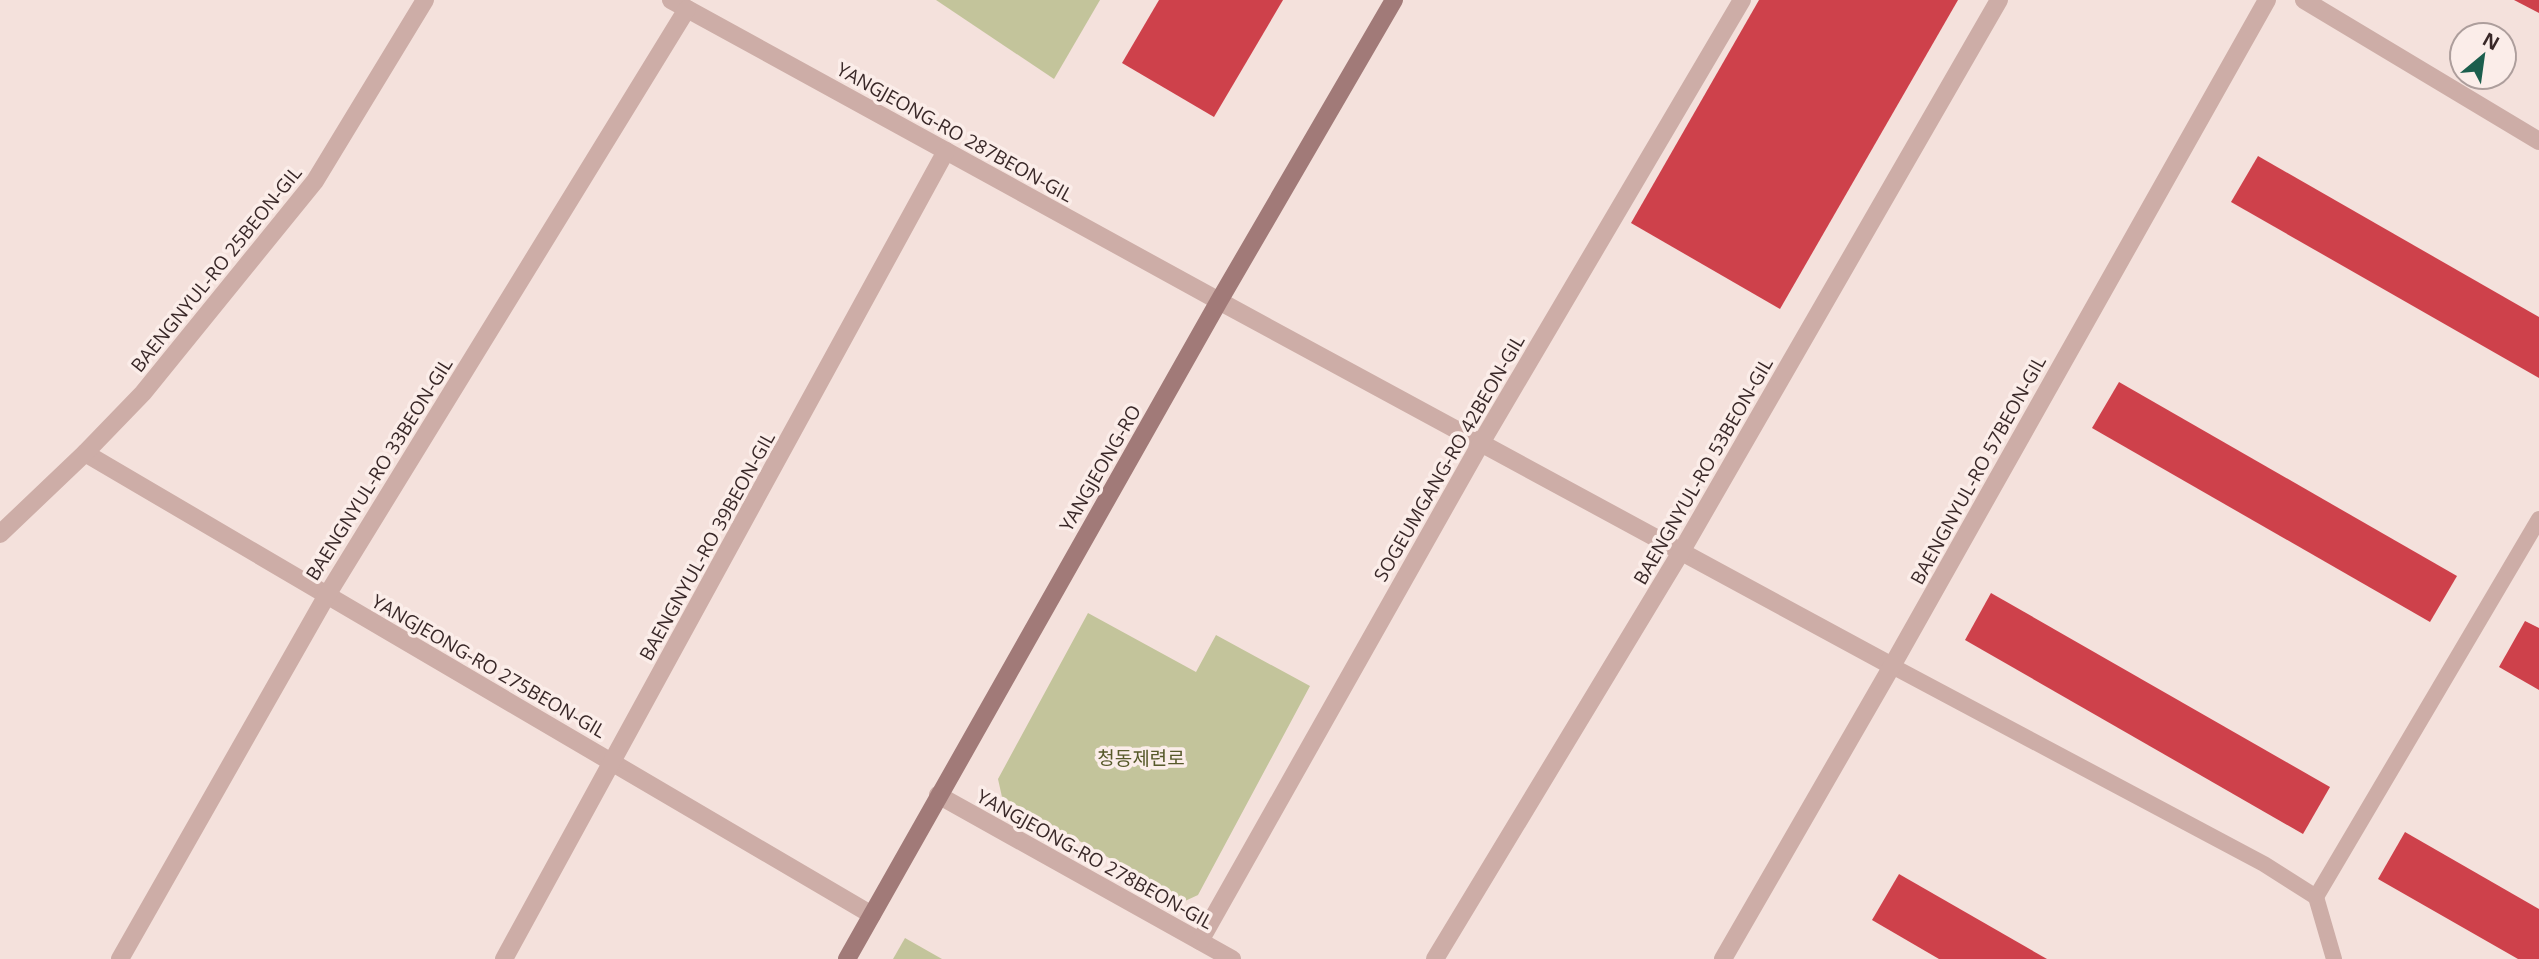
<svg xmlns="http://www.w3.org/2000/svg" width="2539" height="959" font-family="'Open Sans','Noto Sans KR',sans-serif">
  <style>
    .green { fill: #c3c49b }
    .building { fill: #ce414b }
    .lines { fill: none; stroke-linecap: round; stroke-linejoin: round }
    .lane { stroke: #cdada7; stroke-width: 16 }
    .street { stroke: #cdada7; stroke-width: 18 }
    .secondary { stroke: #a17a78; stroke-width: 18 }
    .labels { text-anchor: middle; stroke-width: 7; stroke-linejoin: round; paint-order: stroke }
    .street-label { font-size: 19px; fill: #392828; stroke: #fbede9 }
    .park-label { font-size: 19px; fill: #57592a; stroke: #fbede9 }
  </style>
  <rect width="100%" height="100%" fill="#f4e1dc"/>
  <g class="green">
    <polygon points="936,0 1100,0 1054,79"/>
    <polygon points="1088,613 1196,672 1216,635 1310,686 1198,895 1185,901 1002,797 998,779"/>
    <polygon points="905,938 942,959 893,959"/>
  </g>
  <g class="building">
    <polygon points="1159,0 1283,0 1214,117 1122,63"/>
    <polygon points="1759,0 1958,0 1780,309 1631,223"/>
    <polygon points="2514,0 2539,0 2539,13"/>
    <polygon points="2258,156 2539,317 2539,378 2231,202"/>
    <polygon points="2119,382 2457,576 2430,622 2092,428"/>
    <polygon points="1991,593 2330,787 2303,834 1965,640"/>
    <polygon points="2525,621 2539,628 2539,690 2499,667"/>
    <polygon points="2405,832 2539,909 2539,959 2518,959 2378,879"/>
    <polygon points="1899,874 2047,959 1939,959 1872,920"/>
  </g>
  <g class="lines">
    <g class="lane">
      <polyline points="1892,666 2264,864 2316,897 2539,519"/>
      <polyline points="2316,897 2334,959"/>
    </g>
    <g class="street">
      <polyline points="671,0 1219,301 1892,666"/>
      <polyline points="2304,0 2539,141"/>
      <polyline points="85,453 872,915"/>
      <polyline points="0,534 85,453 143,393 315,181 425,0"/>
      <polyline points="938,795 1232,959"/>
      <polyline points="1200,941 1481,443 1742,0"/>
      <polyline points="120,959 327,595 687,9"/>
      <polyline points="504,959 946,151"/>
      <polyline points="1435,959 1681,552 1999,0"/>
      <polyline points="1723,959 1892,666 2267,0"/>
    </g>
    <polyline class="secondary" points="847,959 1219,301 1394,0"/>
  </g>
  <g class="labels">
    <g class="street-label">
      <text transform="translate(955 132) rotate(29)" y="7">YANGJEONG-RO 287BEON-GIL</text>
      <text transform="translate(216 269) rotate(-51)" y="7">BAENGNYUL-RO 25BEON-GIL</text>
      <text transform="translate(1449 458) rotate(-60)" y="7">SOGEUMGANG-RO 42BEON-GIL</text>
      <text transform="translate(1100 468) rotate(-60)" y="7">YANGJEONG-RO</text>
      <text transform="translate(379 469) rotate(-58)" y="7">BAENGNYUL-RO 33BEON-GIL</text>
      <text transform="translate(1978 470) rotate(-61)" y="7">BAENGNYUL-RO 57BEON-GIL</text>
      <text transform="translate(1703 471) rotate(-60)" y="7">BAENGNYUL-RO 53BEON-GIL</text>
      <text transform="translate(707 546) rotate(-61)" y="7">BAENGNYUL-RO 39BEON-GIL</text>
      <text transform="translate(489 666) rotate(30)" y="7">YANGJEONG-RO 275BEON-GIL</text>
      <text transform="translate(1095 859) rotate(29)" y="7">YANGJEONG-RO 278BEON-GIL</text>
    </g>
    <g class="park-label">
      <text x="1141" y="765">청동제련로</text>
    </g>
  </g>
  <g transform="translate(2483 56) rotate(29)"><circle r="33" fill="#fbede9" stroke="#ad9e9c" stroke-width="2"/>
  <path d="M0-5L12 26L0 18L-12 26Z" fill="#1b5e4d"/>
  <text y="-10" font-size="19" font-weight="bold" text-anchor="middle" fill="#392828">N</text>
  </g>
</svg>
